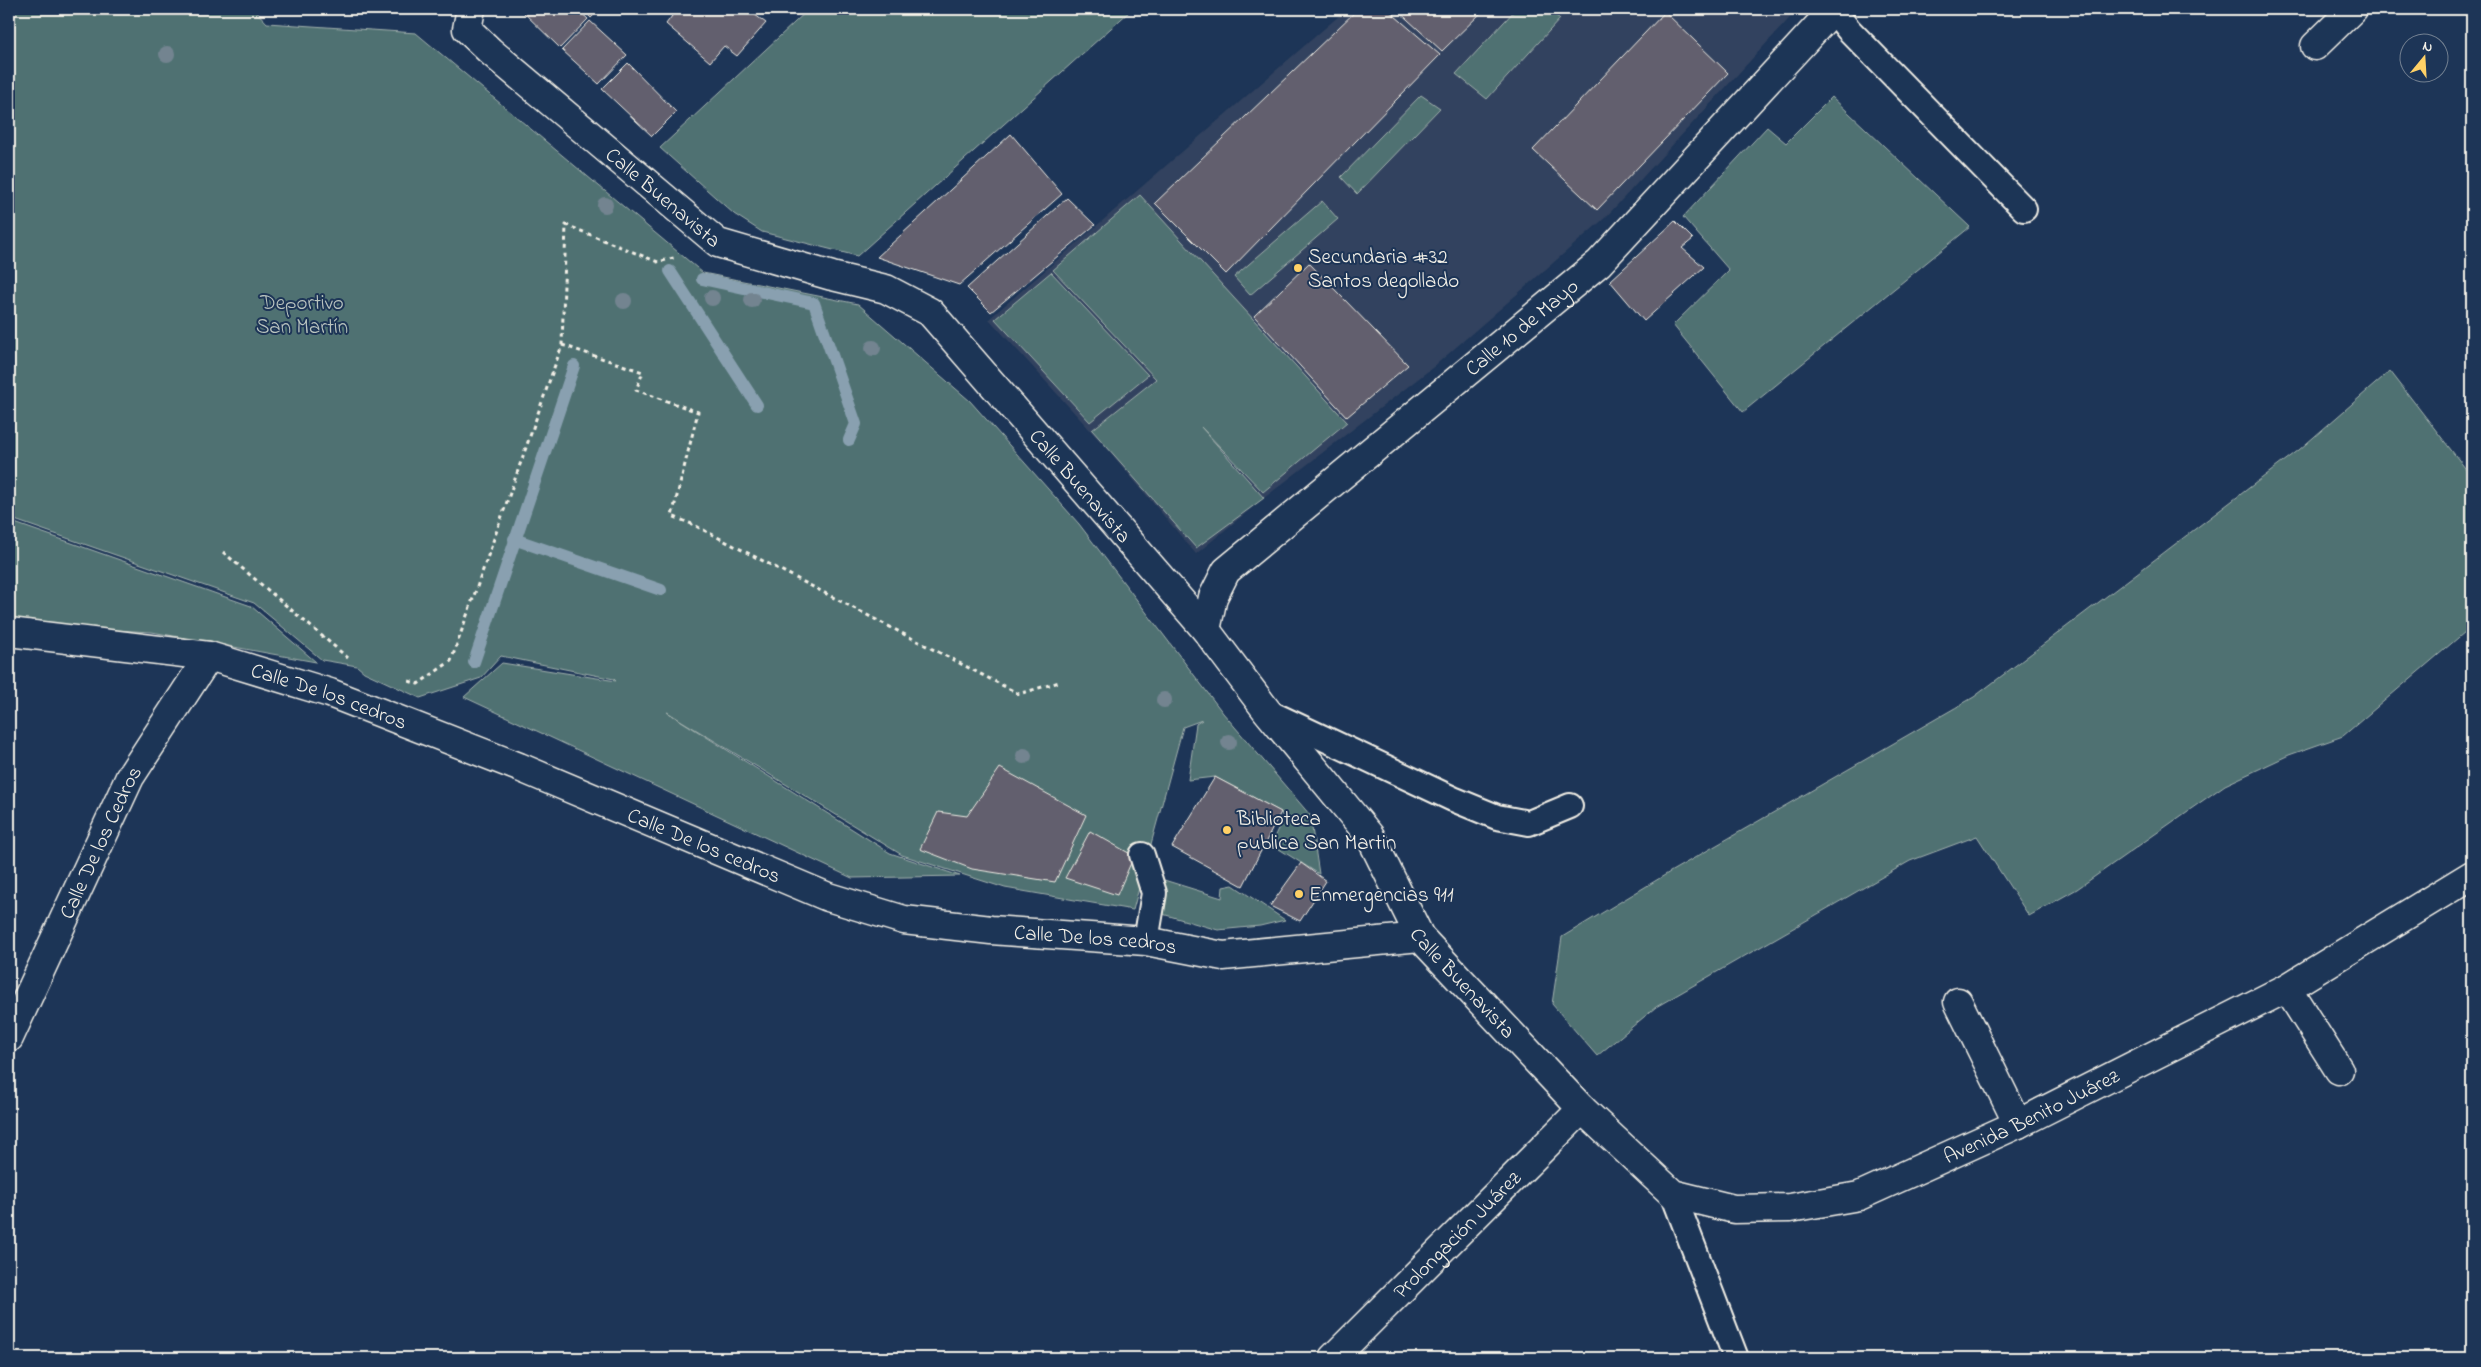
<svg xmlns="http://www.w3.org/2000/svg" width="2481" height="1367" font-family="'Indie Flower',sans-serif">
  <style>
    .built { fill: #32425e }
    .green { fill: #4f7172; stroke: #a2b1ad }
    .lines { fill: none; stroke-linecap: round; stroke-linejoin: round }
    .stream { stroke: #89a0b0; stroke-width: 12 }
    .building { fill: #625f6e; stroke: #f4f1e8 }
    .service-casing { stroke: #f4f1e8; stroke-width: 28 }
    .minor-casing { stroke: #f4f1e8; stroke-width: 31 }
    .path { stroke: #f4f1e8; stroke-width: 3; stroke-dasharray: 4 4; stroke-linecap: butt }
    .service { stroke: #1d3557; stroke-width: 24 }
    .minor { stroke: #1d3557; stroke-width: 28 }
    .tree { fill: #738490 }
    .poi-dot { fill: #ffd166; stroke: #1d3557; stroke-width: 2 }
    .labels { text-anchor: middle; stroke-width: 4; stroke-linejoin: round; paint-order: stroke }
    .street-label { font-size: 21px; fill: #f4f1e8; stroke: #1d3557 }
    .poi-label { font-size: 21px; fill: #f4f1e8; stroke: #1d3557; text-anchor: start }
    .park-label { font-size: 21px; fill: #bac4bf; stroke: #1d3557 }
  </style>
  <rect width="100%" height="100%" fill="#1d3557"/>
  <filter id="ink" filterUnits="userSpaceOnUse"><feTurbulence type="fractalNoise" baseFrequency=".02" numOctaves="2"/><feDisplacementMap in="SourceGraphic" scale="10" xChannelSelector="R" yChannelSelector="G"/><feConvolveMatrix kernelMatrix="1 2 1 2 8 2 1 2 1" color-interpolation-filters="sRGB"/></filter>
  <g filter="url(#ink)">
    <polygon class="built" points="1347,9 1798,9 1606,217 1432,368 1264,498 1196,554 1110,452 989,319"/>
    <g class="green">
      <polygon points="9,9 254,9 267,23 416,33 703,273 858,304 970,401 1079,524 1223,713 1310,815 1319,874 1271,844 1283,818 1281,812 1215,777 1188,780 1196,724 1202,720 1183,727 1133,910 1005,888 902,855 667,712 890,853 960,876 852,878 464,697 502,663 616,681 614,679 501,656 481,678 420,698 364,672 357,666 322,660 254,603 9,518"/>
      <polygon points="809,9 1128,9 1130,11 857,256 762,232 734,214 660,148"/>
      <polygon points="1516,9 1548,9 1560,19 1487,99 1456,74"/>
      <polygon points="1421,95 1440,108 1357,194 1341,177"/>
      <polygon points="1832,97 1970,227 1743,412 1673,325 1729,270 1683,217 1767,127 1786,143"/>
      <polygon points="1140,195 1347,422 1263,492 1201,427 1264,498 1196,548 1092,430 1156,379 1053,270"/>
      <polygon points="1322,201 1338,219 1250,295 1234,277"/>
      <polygon points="1051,272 1148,375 1090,422 995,319"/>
      <polygon points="2390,371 2472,477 2472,626 2343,736 2289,755 2225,785 2077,889 2029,916 1977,836 1910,861 1656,1007 1597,1056 1552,1004 1562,937 1670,872 1974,697 2299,450"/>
      <polygon points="9,521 251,606 316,662 152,632 9,624"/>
      <polygon points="1164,880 1222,898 1223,887 1233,885 1285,920 1260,926 1218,930 1159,913"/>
    </g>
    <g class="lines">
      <g class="stream">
        <polyline points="670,271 757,405"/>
        <polyline points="702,279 814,303 856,424 849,440"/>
        <polyline points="514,539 661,590"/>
        <polyline points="474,662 574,366"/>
      </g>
    </g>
    <g class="building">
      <polygon points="520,9 577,9 588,19 560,48"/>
      <polygon points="582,9 600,9 591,18"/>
      <polygon points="668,9 747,9 766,23 737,56 724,46 710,62 666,24 672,16"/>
      <polygon points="1358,9 1387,9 1440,55 1226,274 1155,203"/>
      <polygon points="1396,9 1485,9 1442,51"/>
      <polygon points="1665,12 1728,73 1597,210 1533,150"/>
      <polygon points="590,21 627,55 599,84 562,50"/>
      <polygon points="628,63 676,112 652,136 602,89"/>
      <polygon points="1011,134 1062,194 959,285 877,257"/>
      <polygon points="1067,198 1095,225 991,312 967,288"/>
      <polygon points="1675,221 1693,239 1682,248 1704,267 1644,321 1610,281"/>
      <polygon points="1309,263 1408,365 1347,417 1254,316"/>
      <polygon points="1000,768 1086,815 1055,882 972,869 920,849 938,812 967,816"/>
      <polygon points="1215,777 1281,812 1243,886 1172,847"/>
      <polygon points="1090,831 1134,856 1117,895 1065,878"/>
      <polygon points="1301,863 1326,881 1300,921 1270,906"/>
    </g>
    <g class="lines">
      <g class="service-casing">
        <g id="service">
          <polyline points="1833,10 1848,29 2024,209"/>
          <polyline points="1268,712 1453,799 1497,817 1529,823 1570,806"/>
          <polyline points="1142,855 1154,893 1146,941"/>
          <polyline points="1673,1194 1736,1358"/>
        </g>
      </g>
      <g class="minor-casing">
        <g id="minor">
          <path id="s1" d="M 471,9 L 467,29 L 490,51 L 718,243 L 832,276 L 886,289 L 930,312 L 1206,630 L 1267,711 L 1370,836 L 1420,937 L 1582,1109 L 1673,1194 L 1734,1209 L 1790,1208 L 1859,1196 L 2018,1124 L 2287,988 L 2472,875"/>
          <polyline points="2315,46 2353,9"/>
          <path id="s2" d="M 1206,630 L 1213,597 L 1226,571 L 1599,263 L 1834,9"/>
          <path id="s3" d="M 9,632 L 209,656 L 330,693 L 519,767 L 828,897 L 904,920 L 991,930 L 1146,941 L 1223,956 L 1420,937"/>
          <polyline points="2287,988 2339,1070"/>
          <polyline points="1958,1002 2018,1124"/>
          <path id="s4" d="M 9,1038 L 130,777 L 209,656"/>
          <path id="s5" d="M 1333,1358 L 1582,1109"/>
        </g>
      </g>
      <g class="path">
        <polyline points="562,345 643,372 636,390 698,412 672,516 692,524 1019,694 1059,682"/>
        <polyline points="223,552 348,658"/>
        <polyline points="409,681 418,684 451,661 562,345 566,225 658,262 677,257"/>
      </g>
      <use href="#service" class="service"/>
      <use href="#minor" class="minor"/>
    </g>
    <g class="tree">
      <circle cx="167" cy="54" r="8"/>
      <circle cx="605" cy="205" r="8"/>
      <circle cx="712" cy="298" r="8"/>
      <circle cx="752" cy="300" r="8"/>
      <circle cx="624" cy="301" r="8"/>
      <circle cx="873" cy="348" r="8"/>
      <circle cx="1164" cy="700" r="8"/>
      <circle cx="1229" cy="742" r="8"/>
      <circle cx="1024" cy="756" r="8"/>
    </g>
  </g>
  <g class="poi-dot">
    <circle cx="1298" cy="268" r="5"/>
    <circle cx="1227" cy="830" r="5"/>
    <circle cx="1299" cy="894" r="5"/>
  </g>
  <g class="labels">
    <g class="street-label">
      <text dy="7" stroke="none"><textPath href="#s1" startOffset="279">Calle Buenavista</textPath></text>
      <text dy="7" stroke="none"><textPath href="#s2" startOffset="446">Calle 10 de Mayo</textPath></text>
      <text dy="7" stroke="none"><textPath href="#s1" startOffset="804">Calle Buenavista</textPath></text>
      <text dy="7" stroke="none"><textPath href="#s3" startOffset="328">Calle De los cedros</textPath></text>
      <text dy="7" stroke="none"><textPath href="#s4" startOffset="216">Calle De los Cedros</textPath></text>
      <text dy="7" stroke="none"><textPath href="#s3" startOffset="732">Calle De los cedros</textPath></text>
      <text dy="7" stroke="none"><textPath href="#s3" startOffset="1138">Calle De los cedros</textPath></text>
      <text dy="7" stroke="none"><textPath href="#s1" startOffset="1434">Calle Buenavista</textPath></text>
      <text dy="7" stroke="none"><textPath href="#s1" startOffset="2111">Avenida Benito Juárez</textPath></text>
      <text dy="7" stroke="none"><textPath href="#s5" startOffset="175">Prolongación Juárez</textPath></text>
    </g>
    <g class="poi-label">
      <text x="1308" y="263">Secundaria #32<tspan x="1308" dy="24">Santos degollado</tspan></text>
      <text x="1237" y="825">Biblioteca<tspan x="1237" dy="24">publica San Martin</tspan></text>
      <text x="1309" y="901">Enmergencias 911</text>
    </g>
    <g class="park-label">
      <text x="302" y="309">Deportivo<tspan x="302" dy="24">San Martín</tspan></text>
    </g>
  </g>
  <rect width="2481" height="1367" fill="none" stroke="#1d3557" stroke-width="30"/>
  <rect x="15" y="15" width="2451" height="1337" fill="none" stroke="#f4f1e8" stroke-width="2" filter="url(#ink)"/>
  <g transform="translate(2424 58) rotate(18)"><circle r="24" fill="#1d3557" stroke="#738091"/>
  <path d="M0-4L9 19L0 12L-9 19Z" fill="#ffd166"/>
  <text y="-8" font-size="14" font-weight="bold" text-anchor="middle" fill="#f4f1e8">N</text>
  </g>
</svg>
